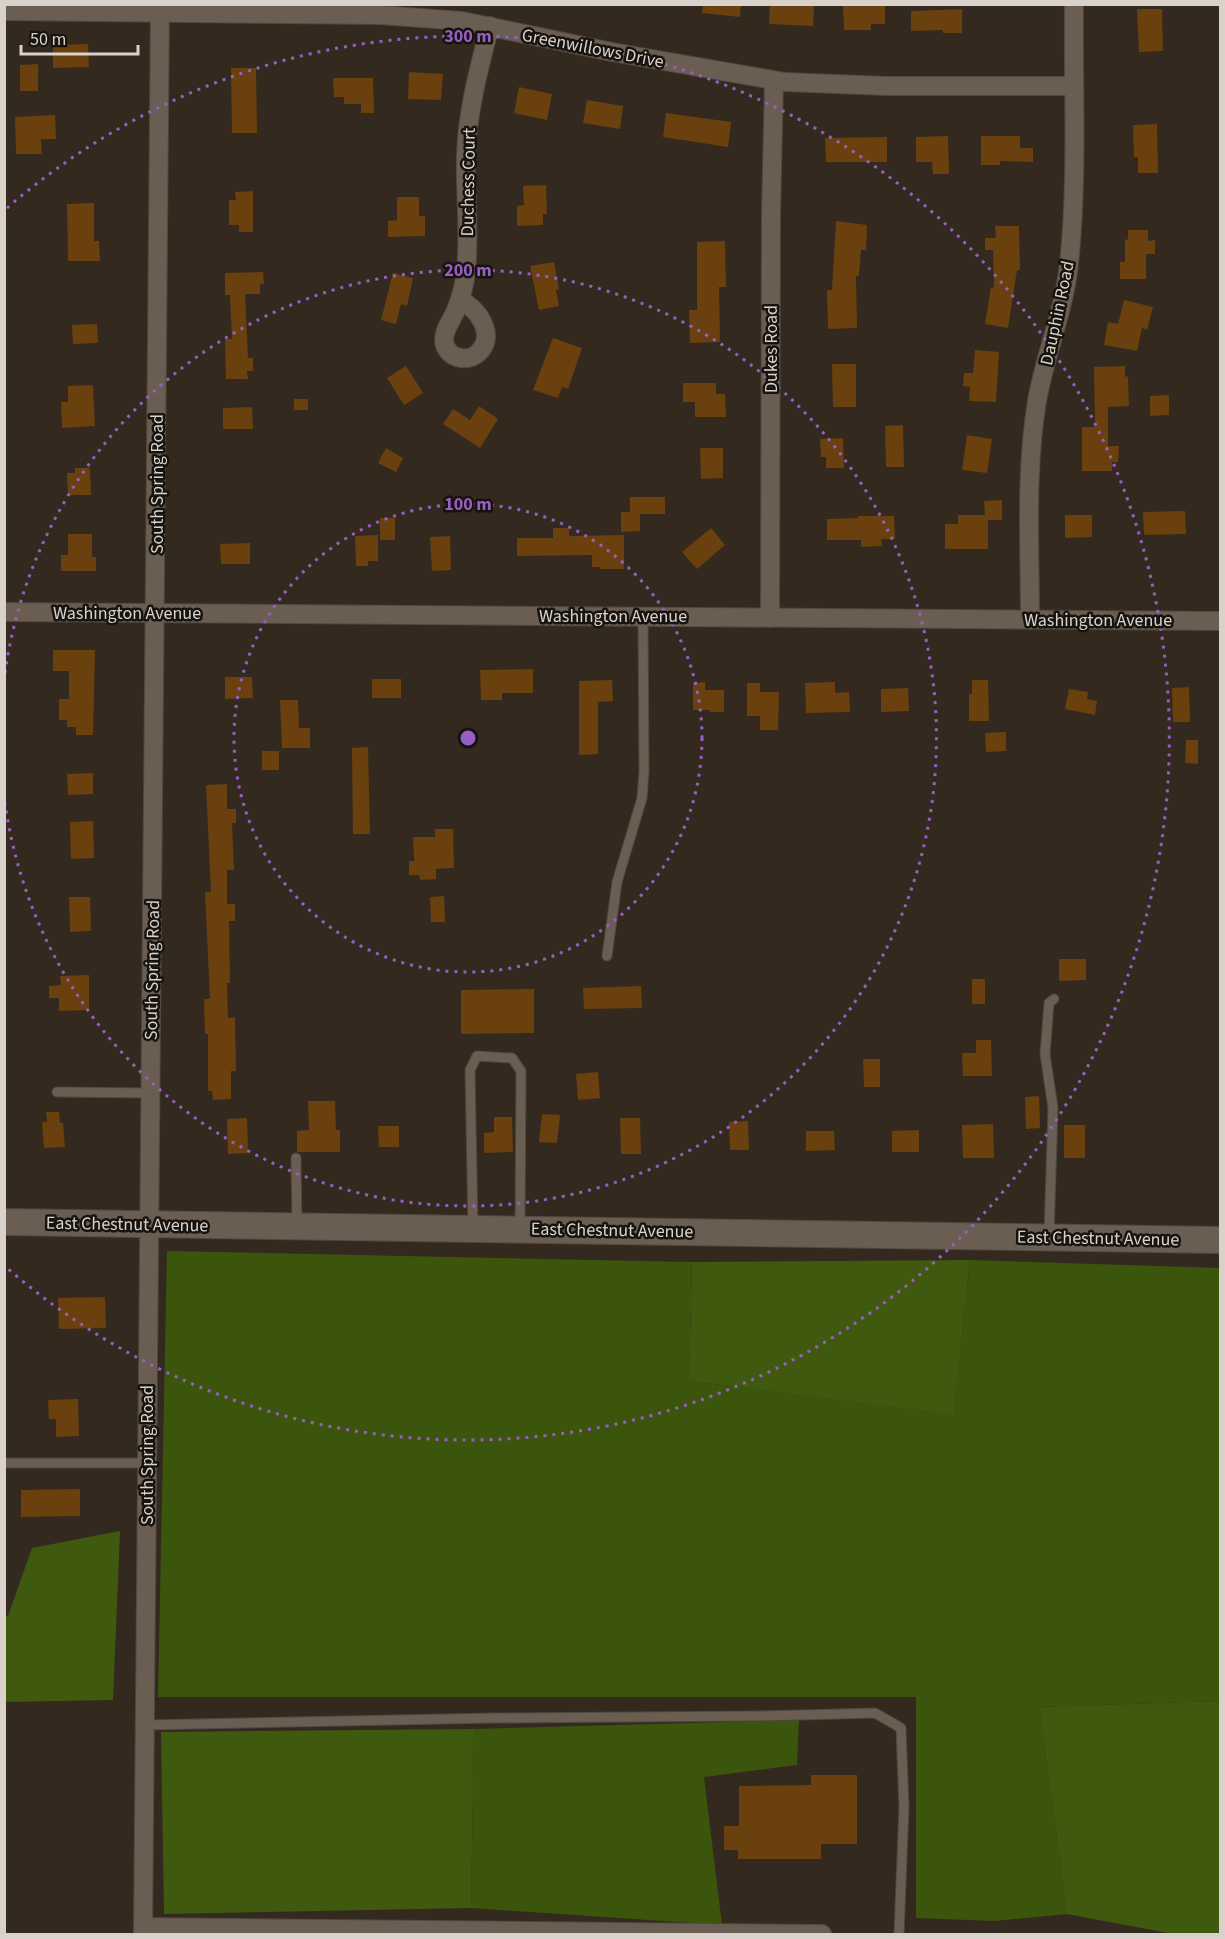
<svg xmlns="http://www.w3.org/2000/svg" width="1225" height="1939" font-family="'Source Sans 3',sans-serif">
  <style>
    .green { fill: #3b550d }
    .forest { fill: #3f5a0f }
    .building { fill: #69400e }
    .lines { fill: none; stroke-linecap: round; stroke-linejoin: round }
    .lane-casing { stroke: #50473f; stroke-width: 11 }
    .street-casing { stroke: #50473f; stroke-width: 20 }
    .secondary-casing { stroke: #50473f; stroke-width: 28 }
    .lane { stroke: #6a5e52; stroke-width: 9 }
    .street { stroke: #6a5e52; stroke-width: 18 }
    .secondary { stroke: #6a5e52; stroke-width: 26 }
    .ring { fill: none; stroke: #975ec3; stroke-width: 3; stroke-dasharray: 3 6 }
    .labels { text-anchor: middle; stroke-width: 5; stroke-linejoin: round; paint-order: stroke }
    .street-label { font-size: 18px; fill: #d9d2cb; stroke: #17130e }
    .centre { fill: #975ec3; stroke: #17130e; stroke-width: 3 }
    .ring-label { font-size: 18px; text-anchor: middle; font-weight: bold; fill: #975ec3; stroke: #17130e; stroke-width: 5; stroke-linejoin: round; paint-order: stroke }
  </style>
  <rect width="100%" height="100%" fill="#33291f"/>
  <g class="green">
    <polygon points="167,1251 692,1262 689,1381 954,1413 970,1260 1220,1268 1220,1701 1039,1707 1067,1914 995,1921 916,1918 916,1697 158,1697"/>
    <polygon points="799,1720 797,1765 704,1777 722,1925 471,1908 474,1729"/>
  </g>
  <g class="forest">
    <polygon points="970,1260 954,1414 689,1381 692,1262"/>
    <polygon points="120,1531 113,1700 5,1702 5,1616 8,1616 32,1548"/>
    <polygon points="1220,1701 1220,1934 1173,1934 1067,1914 1039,1707"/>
    <polygon points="474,1729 471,1908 164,1914 161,1732"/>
  </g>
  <g class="building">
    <polygon points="703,4 741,4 740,17 702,13"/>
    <polygon points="770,4 814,6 813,26 769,24"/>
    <polygon points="853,4 885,4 885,24 871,24 871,30 844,30 843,6"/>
    <polygon points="962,9 962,33 943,33 943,30 911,31 911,11"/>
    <polygon points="1137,9 1162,9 1163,51 1139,52"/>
    <polygon points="88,44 89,67 53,68 53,45"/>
    <polygon points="38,64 38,91 20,91 20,65"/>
    <polygon points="231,68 256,68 257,133 232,133"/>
    <polygon points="409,72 443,74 441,100 408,99"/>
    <polygon points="333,78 373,78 374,113 361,113 361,104 344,104 344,97 334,97"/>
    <polygon points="519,87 552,94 547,120 514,113"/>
    <polygon points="587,100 623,106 620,129 583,123"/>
    <polygon points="666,113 731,122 728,147 663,137"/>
    <polygon points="55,115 56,139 41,139 42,154 16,154 15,117"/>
    <polygon points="1157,124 1158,173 1138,173 1138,157 1134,157 1133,125"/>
    <polygon points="948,136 949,174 933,174 932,162 916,162 916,137"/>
    <polygon points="981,136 1020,136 1020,148 1033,148 1033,162 1000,161 1000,165 981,165"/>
    <polygon points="887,137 887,162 826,162 825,138"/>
    <polygon points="546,185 547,214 543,214 543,225 517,226 517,206 524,205 523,186"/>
    <polygon points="253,191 253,232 239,232 239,225 229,225 229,200 236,200 235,192"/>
    <polygon points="397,197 419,197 419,216 425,216 425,236 388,237 388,221 397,220"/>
    <polygon points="94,203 94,241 99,241 100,261 68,261 67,204"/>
    <polygon points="836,221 867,225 866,250 861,250 859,276 856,276 857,328 828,329 827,290 832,290"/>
    <polygon points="995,226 1019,226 1020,270 1017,270 1008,328 985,324 991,287 994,288 993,250 985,250 985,238 996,238"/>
    <polygon points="1128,230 1148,230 1148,241 1155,240 1155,254 1146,254 1146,279 1120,279 1120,262 1125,262 1125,239 1128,240"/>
    <polygon points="725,241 726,287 719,287 720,342 690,343 689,310 697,310 697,242"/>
    <polygon points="554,262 559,289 556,290 559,306 539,310 530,266"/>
    <polygon points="263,272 264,284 260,284 260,294 245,294 248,358 253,358 253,371 247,371 248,379 226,379 225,339 232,339 230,295 225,295 225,273"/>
    <polygon points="393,273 413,278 407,306 401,304 396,324 381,320"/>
    <polygon points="1124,300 1153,307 1147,330 1142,328 1137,351 1104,345 1108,322 1118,324"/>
    <polygon points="97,324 98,343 73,344 72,325"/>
    <polygon points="553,338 582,348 568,389 562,387 558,398 533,390"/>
    <polygon points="975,350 999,352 996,402 969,401 970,387 963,386 964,373 973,373"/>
    <polygon points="832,364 856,364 856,407 833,407"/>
    <polygon points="406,366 423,393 404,405 387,378"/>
    <polygon points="1125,366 1125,377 1128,376 1129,406 1108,407 1108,446 1119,446 1118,462 1112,462 1112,471 1082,471 1082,427 1095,427 1094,367"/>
    <polygon points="683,383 716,383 716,394 725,394 726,417 695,417 695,402 683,402"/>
    <polygon points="93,385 95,426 62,428 61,402 68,402 68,386"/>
    <polygon points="1169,395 1169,415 1150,416 1150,396"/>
    <rect x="294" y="399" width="14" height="11"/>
    <polygon points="479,406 498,419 480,448 443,424 453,409 470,420"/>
    <polygon points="252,407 253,429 223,429 223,408"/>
    <polygon points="903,425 904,467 886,467 885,426"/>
    <polygon points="967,435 992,439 987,473 962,470"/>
    <polygon points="843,438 844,468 826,468 826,457 821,457 820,439"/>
    <polygon points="386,448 403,458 396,472 378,463"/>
    <polygon points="700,448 723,448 723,478 701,479"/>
    <polygon points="75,468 90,468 91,495 68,495 67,473 75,473"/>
    <polygon points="630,497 665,497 665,514 640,514 640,531 621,532 621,512 630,512"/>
    <polygon points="1002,500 1002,520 988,520 988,549 945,549 945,524 958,524 958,515 985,515 984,501"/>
    <polygon points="1185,511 1186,534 1144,535 1143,512"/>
    <polygon points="1065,515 1092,515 1092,537 1065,538"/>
    <polygon points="858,516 894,516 895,539 881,539 882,546 861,547 861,540 827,540 827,519 858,518"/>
    <rect x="380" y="518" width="15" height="22"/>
    <polygon points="553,528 569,528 569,536 624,535 624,569 600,569 600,567 592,567 592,555 517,556 517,538 553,538"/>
    <polygon points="711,528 725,545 697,569 682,552"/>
    <polygon points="68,534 92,534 92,557 96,557 96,571 61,571 61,555 68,555"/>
    <polygon points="378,535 378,561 368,561 368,566 356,566 355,536"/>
    <polygon points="450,536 451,570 432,571 430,537"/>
    <polygon points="250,543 250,564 221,564 220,544"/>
    <polygon points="53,650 95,650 93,735 76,735 76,727 67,727 67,720 59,720 59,699 69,699 69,671 53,671"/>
    <polygon points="533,669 533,693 502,693 502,700 481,700 480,670"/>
    <polygon points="225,677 252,677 253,698 225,699"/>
    <rect x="372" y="679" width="29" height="19"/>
    <polygon points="612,680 613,701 598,702 598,754 579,755 579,681"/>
    <polygon points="972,680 988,680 989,721 969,721 969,694 972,694"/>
    <polygon points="705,682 705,690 724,690 724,712 710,712 710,710 693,710 693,683"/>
    <polygon points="835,682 835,693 849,692 850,712 806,713 805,683"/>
    <polygon points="747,683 760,683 760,692 779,692 778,730 760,730 760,716 747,716"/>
    <polygon points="1189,687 1190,722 1173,722 1172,688"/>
    <polygon points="908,688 909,711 881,712 881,689"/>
    <polygon points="1069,689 1088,692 1087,699 1097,701 1095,715 1065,709"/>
    <polygon points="280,700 298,700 299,728 310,728 310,748 282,748"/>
    <polygon points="1006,732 1006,751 986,752 985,733"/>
    <polygon points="1186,740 1198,740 1198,764 1185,763"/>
    <polygon points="368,747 370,834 353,834 352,748"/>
    <rect x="262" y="751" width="17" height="19"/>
    <polygon points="93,773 93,794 68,795 67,774"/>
    <polygon points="227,784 227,809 236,809 236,823 232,823 234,870 227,870 227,904 235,904 235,921 229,921 230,983 227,983 228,1018 235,1017 236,1071 231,1071 231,1099 213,1100 212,1091 208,1091 208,1034 205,1034 204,999 210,999 205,892 211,892 206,785"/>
    <polygon points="93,821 94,858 71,859 70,822"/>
    <polygon points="435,829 453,829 454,868 436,869 436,879 420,880 419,875 409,875 409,861 414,861 413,837 435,837"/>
    <polygon points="444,896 445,922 431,922 430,897"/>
    <polygon points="69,897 90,897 91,931 70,932"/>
    <polygon points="1059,959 1086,959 1086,980 1059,981"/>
    <polygon points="89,975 89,1010 59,1011 59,998 49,998 49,986 61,985 60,976"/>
    <rect x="972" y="979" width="13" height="25"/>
    <polygon points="641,986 642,1008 584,1009 583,988"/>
    <polygon points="534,989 534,1033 461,1034 461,990"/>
    <polygon points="976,1040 991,1040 992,1076 963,1076 962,1053 976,1053"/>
    <polygon points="863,1059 880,1059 880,1087 864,1087"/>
    <polygon points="598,1072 600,1098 578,1100 576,1074"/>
    <polygon points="1039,1096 1040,1128 1026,1129 1025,1097"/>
    <polygon points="308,1101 335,1101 336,1130 340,1130 340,1152 297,1152 297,1131 309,1130"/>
    <polygon points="46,1112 59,1112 60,1123 63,1123 65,1147 44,1148 42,1122 47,1122"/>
    <polygon points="542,1114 560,1115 557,1143 539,1142"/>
    <polygon points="494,1117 512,1117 513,1152 484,1153 484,1133 494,1132"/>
    <polygon points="247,1118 248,1153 228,1154 227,1119"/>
    <polygon points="620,1118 640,1118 641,1154 621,1154"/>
    <polygon points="748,1121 749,1150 730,1150 729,1122"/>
    <polygon points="993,1124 994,1158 963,1158 962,1125"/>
    <rect x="1064" y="1125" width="21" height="33"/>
    <polygon points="378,1126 399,1126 399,1147 379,1147"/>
    <polygon points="919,1130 919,1152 892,1152 892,1131"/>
    <polygon points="806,1131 834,1131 835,1150 806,1151"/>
    <polygon points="105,1297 106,1328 59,1329 58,1298"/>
    <polygon points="78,1399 79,1436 56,1437 56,1419 49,1419 48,1400"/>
    <polygon points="80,1489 80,1516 21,1517 21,1490"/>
    <polygon points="811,1775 857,1775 857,1844 821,1844 821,1859 738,1859 738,1850 724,1850 724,1826 739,1826 739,1786 811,1785"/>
  </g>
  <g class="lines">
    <g class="lane-casing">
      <g id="lane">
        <polyline points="607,956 617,882 642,798 644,771 643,617"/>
        <polyline points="57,1092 151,1093"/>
        <polyline points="296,1158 297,1225"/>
        <polyline points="473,1228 470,1070 477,1056 512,1058 521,1071 520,1229"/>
        <polyline points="1049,1234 1053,1108 1045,1054 1049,1003 1054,999"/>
        <polyline points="4,1463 147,1463"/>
        <polyline points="145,1725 495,1718 758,1716 875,1713 901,1728 904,1807 899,1934"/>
      </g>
    </g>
    <g class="street-casing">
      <g id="street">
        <polyline points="4,11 381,15 462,21 612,52 785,82 886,86 1073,86"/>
        <path d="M 467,304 C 482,315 495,338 478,353 C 474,357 467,359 461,358 C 452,357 444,349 444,340 C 444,329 452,320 456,310 C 461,297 465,284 466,271 C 470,233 465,194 466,156 C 467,113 479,68 490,26"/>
        <polyline points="4,612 1220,621"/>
        <polyline points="770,618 771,215 774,81"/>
        <path d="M 1030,620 C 1030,547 1025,474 1037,401 C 1045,355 1064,311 1069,264 C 1078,178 1073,91 1074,4"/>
        <polyline points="143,1927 822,1934"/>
        <polyline points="143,1934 160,4"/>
      </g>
    </g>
    <g class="secondary-casing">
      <polyline id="secondary" points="4,1222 1220,1240"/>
    </g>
    <use href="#lane" class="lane"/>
    <use href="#street" class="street"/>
    <use href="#secondary" class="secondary"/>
  </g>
  <g class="ring">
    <circle cx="468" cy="738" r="234"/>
    <path d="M5 673A468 468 0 1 1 5 803"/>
    <path d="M7 208A702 702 0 1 1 7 1268"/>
  </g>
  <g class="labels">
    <g class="street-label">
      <text transform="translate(593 48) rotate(11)" y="6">Greenwillows Drive</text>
      <text transform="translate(468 182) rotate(-89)" y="6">Duchess Court</text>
      <text transform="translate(1057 313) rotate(-78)" y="6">Dauphin Road</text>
      <text transform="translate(771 349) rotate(-90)" y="6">Dukes Road</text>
      <text transform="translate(157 484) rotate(-90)" y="6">South Spring Road</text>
      <text x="127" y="619">Washington Avenue</text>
      <text x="613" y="622">Washington Avenue</text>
      <text x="1098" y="626">Washington Avenue</text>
      <text transform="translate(152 970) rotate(-89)" y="6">South Spring Road</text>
      <text transform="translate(127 1224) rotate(1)" y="6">East Chestnut Avenue</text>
      <text transform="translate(612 1230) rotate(1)" y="6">East Chestnut Avenue</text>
      <text transform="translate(1098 1238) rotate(1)" y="6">East Chestnut Avenue</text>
      <text transform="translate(147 1455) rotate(-90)" y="6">South Spring Road</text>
    </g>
  </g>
  <circle cx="468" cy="738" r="9" class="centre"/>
  <g class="ring-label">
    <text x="468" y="42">300 m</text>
    <text x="468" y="276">200 m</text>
    <text x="468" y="510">100 m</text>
  </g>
  <rect width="1225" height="1939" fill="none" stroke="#d9d2cb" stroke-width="12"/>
  <path d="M21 45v9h117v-9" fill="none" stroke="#d9d2cb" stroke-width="3"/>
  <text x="30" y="45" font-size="18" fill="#d9d2cb" stroke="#17130e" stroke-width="4.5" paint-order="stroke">50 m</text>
</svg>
